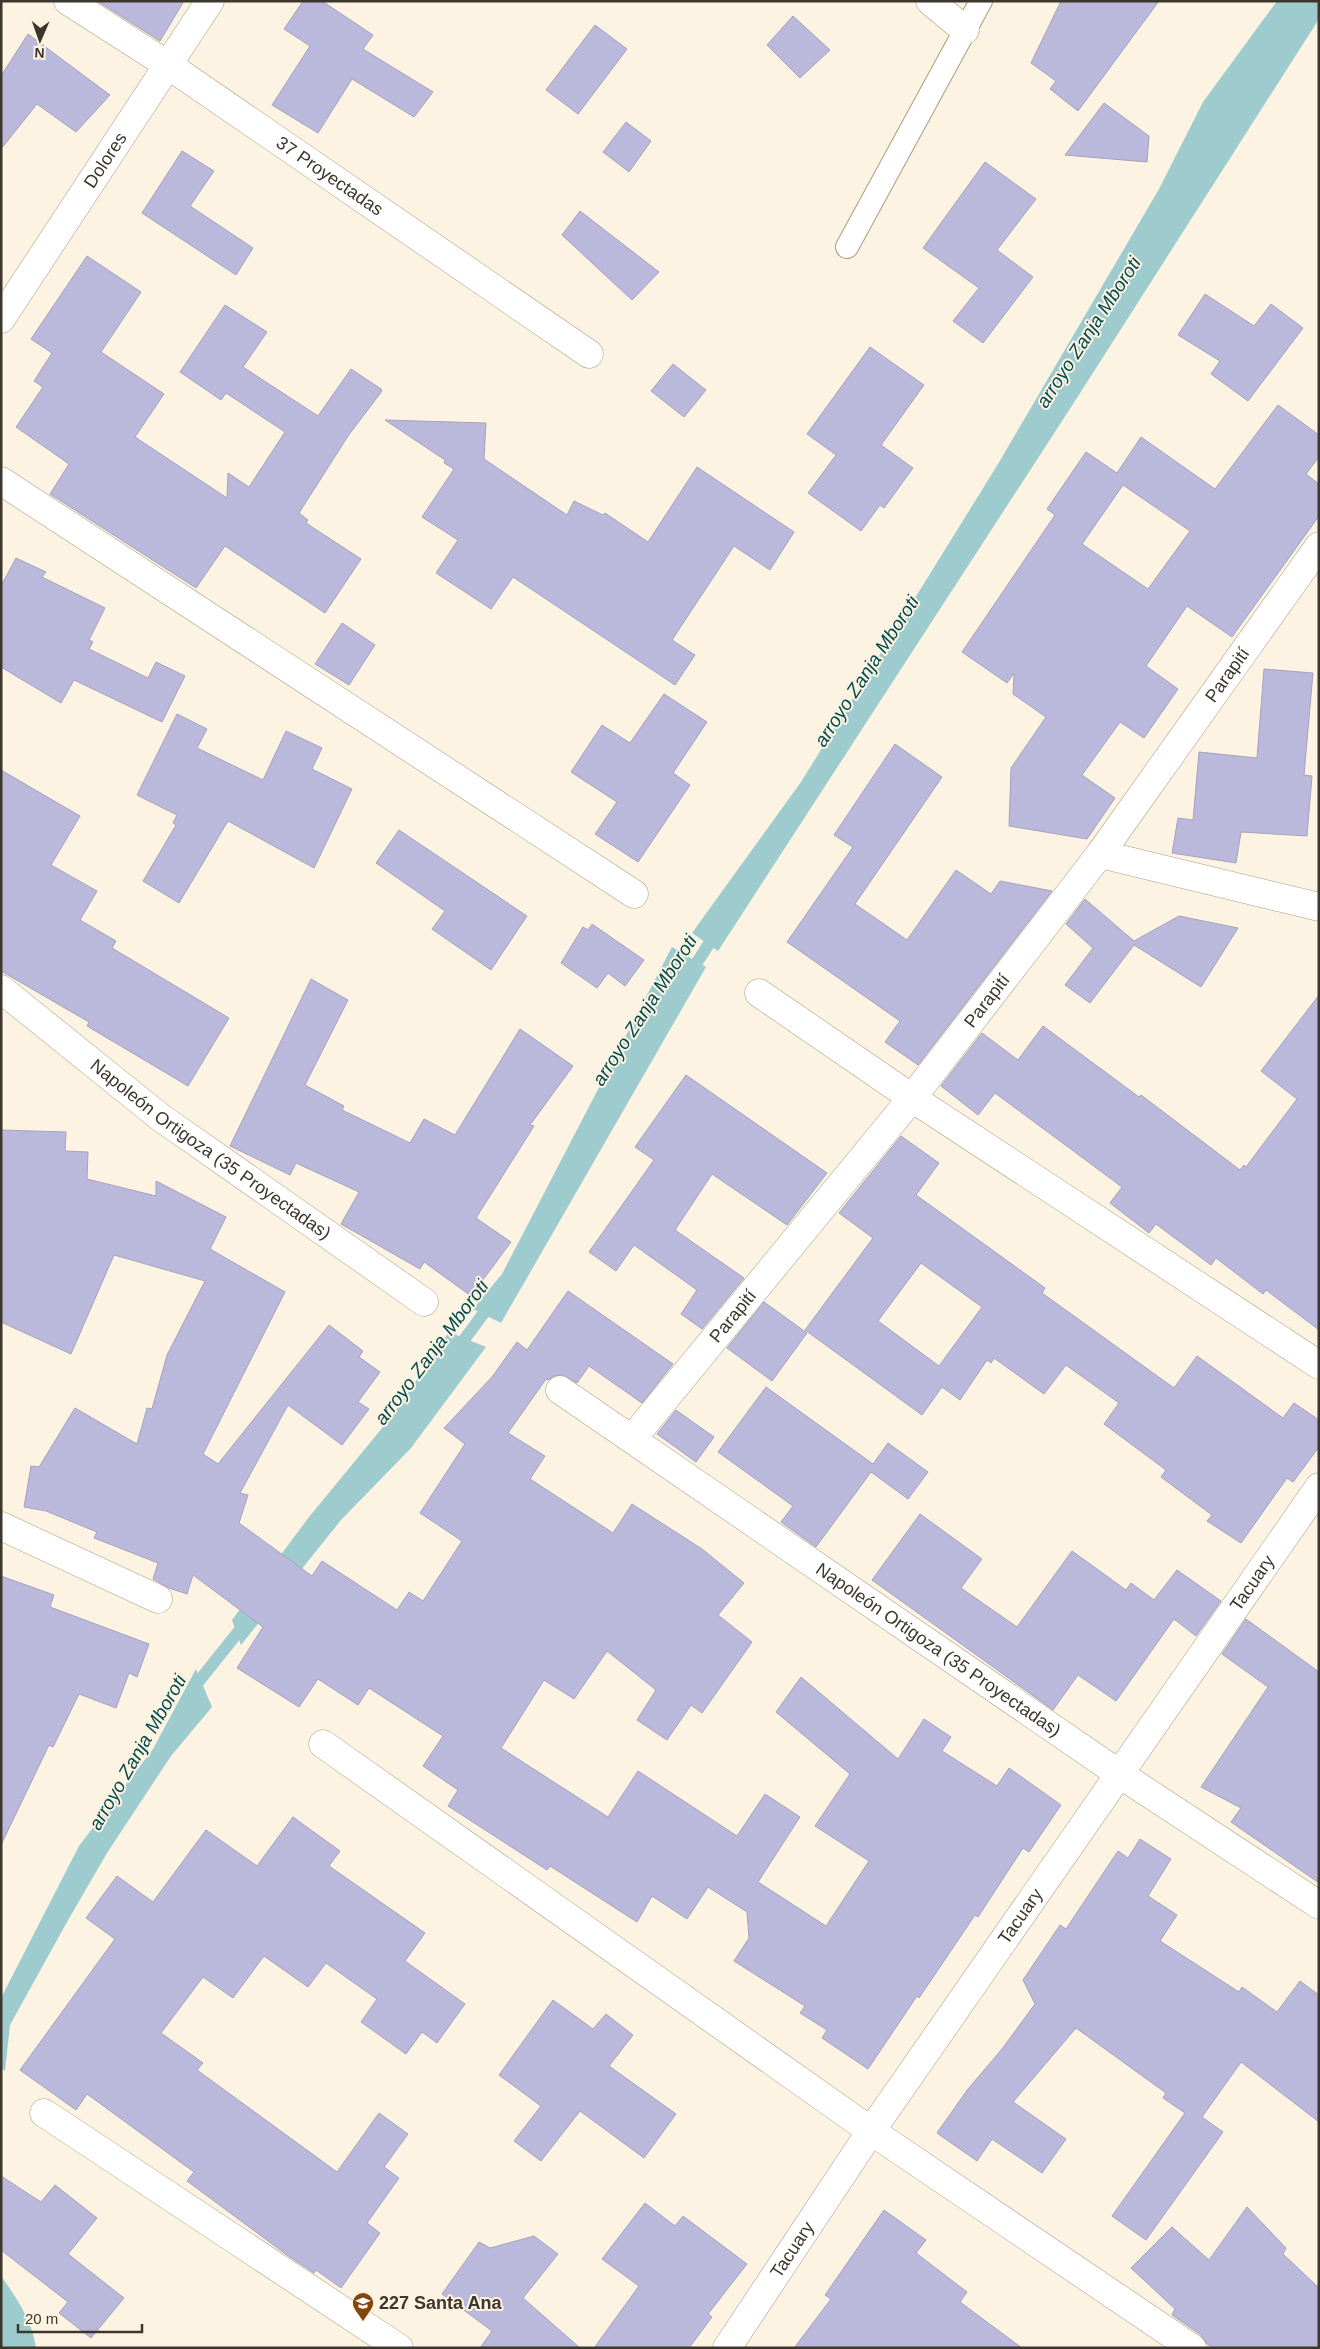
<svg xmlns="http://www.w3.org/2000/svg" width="1320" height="2349" font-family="Helvetica,sans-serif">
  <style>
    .water { fill: #9dcbce }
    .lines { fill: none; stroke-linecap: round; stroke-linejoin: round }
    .stream { stroke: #9dcbce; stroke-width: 12 }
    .building { fill: #bab8db; stroke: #a4a3bf; fill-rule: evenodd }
    .service-casing { stroke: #ac9c82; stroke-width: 24 }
    .minor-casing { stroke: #ac9c82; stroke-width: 29 }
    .service { stroke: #fff; stroke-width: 22 }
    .minor { stroke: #fff; stroke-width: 28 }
    .labels { text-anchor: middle; stroke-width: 4; stroke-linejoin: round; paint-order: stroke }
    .street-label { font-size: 18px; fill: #3d362c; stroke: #fdf3e2 }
    .poi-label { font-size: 18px; font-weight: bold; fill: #3d362c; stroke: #fdf3e2; text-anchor: start }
    .water-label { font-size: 19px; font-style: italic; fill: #024b4e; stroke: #fdf3e2 }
  </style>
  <rect width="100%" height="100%" fill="#fdf3e2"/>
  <g class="water">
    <polygon points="1277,1 1319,1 1319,19 1075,401 718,951 692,933 801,782 998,464 1159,189 1203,102"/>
    <polygon points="672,947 706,967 501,1323 473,1309 502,1274"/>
    <polygon points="449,1332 486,1347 411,1448 341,1520 241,1645 232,1620 309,1517 392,1416"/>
    <polygon points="196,1669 212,1707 171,1756 107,1853 67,1922 10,2025 5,2071 1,2068 1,1998 79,1846 153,1749"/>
    <path d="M 1,2276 C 17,2298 32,2321 36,2348 L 1,2348 Z"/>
  </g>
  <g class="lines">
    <g class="stream">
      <polyline points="688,976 718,930"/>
      <polyline points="455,1352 492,1302"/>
      <polyline points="191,1691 247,1621"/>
    </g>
  </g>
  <g class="building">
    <polygon points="97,1 184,1 160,41"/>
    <polygon points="303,1 322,1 373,35 363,49 433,92 414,117 352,79 318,133 272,105 310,46 284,29"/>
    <polygon points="1061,1 1159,1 1078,111 1050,89 1056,81 1031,63"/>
    <polygon points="793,16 830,50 800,78 767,45"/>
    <polygon points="595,25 627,49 578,114 546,90"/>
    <polygon points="28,34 110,95 76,132 37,104 1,149 1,76"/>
    <polygon points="1104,103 1149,136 1147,162 1065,155"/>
    <polygon points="626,122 651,141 629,172 603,152"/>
    <polygon points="182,151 214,171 190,206 253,248 236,275 142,213"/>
    <polygon points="985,162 1036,199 997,250 1033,277 983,343 953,321 979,288 923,248"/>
    <polygon points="580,211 659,272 632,300 562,235"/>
    <polygon points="87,256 141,292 101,352 164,394 135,437 227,498 228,473 249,487 285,432 226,393 221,400 180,372 225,305 267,332 243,367 318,416 351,369 381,389 382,391 348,436 299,513 308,520 306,523 361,559 325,613 225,546 196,588 50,494 69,464 16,427 43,387 34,381 52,353 31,339"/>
    <polygon points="1205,294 1254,326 1271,304 1303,328 1248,401 1211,374 1220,361 1178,335"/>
    <polygon points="870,347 924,385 881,445 913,468 884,508 880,505 861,531 808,493 836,455 807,434"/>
    <polygon points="673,364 706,390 684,417 651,391"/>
    <path d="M 1278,405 L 1319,435 L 1319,457 L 1306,474 L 1319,484 L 1319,516 L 1232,637 L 1187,606 L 1146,666 L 1178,689 L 1144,738 L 1120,722 L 1082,775 L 1115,798 L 1087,839 L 1009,826 L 1011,768 L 1046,717 L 1013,694 L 1014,673 L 1007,683 L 962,652 L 1055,515 L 1047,509 L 1086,452 L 1117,473 L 1141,437 L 1215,489 ZM 1123,485 L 1190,531 L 1148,589 L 1082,544 Z"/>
    <polygon points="385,420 486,423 484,459 567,515 574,501 603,515 605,513 648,542 697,467 794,532 770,570 734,546 672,640 695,655 675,685 513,577 491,609 436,573 458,540 422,517 454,469 444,463 445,460"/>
    <polygon points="16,558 46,572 42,577 105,608 89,640 93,642 89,649 148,678 156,662 185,676 162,722 74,680 61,703 1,667 1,586"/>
    <polygon points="342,623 375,645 349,685 315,664"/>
    <polygon points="1264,669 1313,673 1304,775 1312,776 1307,836 1241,832 1236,863 1172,853 1178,818 1193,820 1199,752 1257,758"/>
    <polygon points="664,694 707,722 673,773 690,785 638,862 595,834 617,802 571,772 602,725 630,743"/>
    <polygon points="177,714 207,729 197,748 263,780 286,731 322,748 312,769 352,789 314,868 228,821 179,903 143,881 176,825 173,823 177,815 137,795"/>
    <polygon points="895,744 942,777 855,904 907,940 956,870 991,894 1000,881 1052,891 918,1065 885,1042 900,1021 787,942 853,847 834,835"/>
    <polygon points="1,770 80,816 51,865 97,891 80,920 116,941 112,948 229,1018 188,1086 87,1026 89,1022 1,971"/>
    <polygon points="399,830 527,916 491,970 432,929 445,911 376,863"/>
    <polygon points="1085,899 1134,941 1179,916 1238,928 1201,987 1134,945 1090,1003 1065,985 1093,948 1066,924"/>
    <polygon points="592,924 644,960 625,986 608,973 597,988 561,963 583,927 588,930"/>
    <polygon points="311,979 348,1000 305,1085 344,1106 342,1110 410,1143 424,1119 455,1135 520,1029 573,1066 530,1125 534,1126 476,1218 511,1242 471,1296 424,1262 420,1269 341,1224 359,1192 296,1163 290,1175 230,1146"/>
    <polygon points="1319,995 1319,1330 1266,1290 1263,1294 1216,1258 1211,1265 1156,1224 1149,1233 1110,1203 1122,1187 995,1093 978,1115 941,1086 982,1033 1018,1060 1043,1026 1139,1097 1141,1095 1240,1170 1244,1165 1246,1167 1297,1099 1261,1071"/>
    <polygon points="686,1075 827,1173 787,1225 712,1174 675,1230 744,1278 702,1329 681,1314 697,1290 634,1245 616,1271 589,1252 654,1160 635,1147"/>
    <polygon points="1,1130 66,1132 65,1151 88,1152 87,1179 156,1196 156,1181 226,1217 210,1249 285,1292 203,1454 218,1464 329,1325 363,1351 359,1357 380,1372 358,1402 369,1409 342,1445 288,1405 240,1493 248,1495 239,1523 312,1576 322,1561 397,1610 409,1592 423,1601 462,1541 420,1513 465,1444 444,1428 492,1377 517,1342 527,1350 568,1291 673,1364 642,1403 589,1366 577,1383 562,1375 554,1376 548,1380 546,1379 508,1433 545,1456 530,1479 613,1533 632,1504 702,1549 744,1583 718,1615 752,1642 702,1713 691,1705 667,1740 637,1720 656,1690 607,1651 574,1699 544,1680 501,1748 608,1817 638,1771 737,1836 765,1794 800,1817 758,1882 826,1926 869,1861 815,1826 850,1774 776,1712 801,1677 898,1759 924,1719 951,1737 942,1751 997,1786 1009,1768 1061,1805 1029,1852 1023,1848 978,1917 975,1915 919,1998 917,1996 868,2069 822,2038 827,2030 800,2013 805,2006 734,1961 749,1938 747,1912 708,1887 687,1919 652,1896 637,1922 550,1866 547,1870 448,1806 458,1790 423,1766 443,1736 369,1688 358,1705 318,1679 299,1707 237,1668 263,1627 193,1575 187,1594 169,1588 153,1579 158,1563 94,1538 97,1532 46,1511 24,1507 31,1466 39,1467 75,1408 137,1444 147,1408 152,1409 167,1355 205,1281 114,1255 71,1354 1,1322"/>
    <path d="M 901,1136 L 939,1163 L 916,1195 L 1045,1288 L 1042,1293 L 1174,1388 L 1197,1356 L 1283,1418 L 1294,1403 L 1319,1420 L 1319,1447 L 1293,1482 L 1287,1478 L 1241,1543 L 1207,1521 L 1212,1515 L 1161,1477 L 1166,1470 L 1104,1424 L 1119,1403 L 1066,1365 L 1044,1394 L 994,1358 L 991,1363 L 987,1360 L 960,1400 L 942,1387 L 922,1415 L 805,1330 L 873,1238 L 839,1213 ZM 921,1263 L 982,1307 L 939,1366 L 878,1321 Z"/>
    <polygon points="764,1302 807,1333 772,1381 727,1348"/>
    <polygon points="766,1387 873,1464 888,1443 928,1472 908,1499 871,1472 816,1547 781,1522 793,1506 718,1452"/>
    <polygon points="676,1410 714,1437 696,1462 657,1434"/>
    <polygon points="920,1514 982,1559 961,1588 1017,1627 1072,1551 1126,1590 1131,1583 1154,1600 1177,1570 1221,1601 1196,1636 1174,1619 1116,1701 1078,1675 1053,1710 872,1580"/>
    <polygon points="1,1576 54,1595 50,1607 149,1644 137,1677 129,1673 116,1708 79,1694 53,1747 49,1745 1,1845"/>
    <polygon points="1246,1619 1319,1672 1319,1883 1231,1822 1241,1808 1201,1787 1268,1687 1222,1654"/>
    <polygon points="293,1817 340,1851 329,1866 425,1933 405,1961 465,2004 437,2043 422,2032 406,2054 361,2022 377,1999 326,1963 308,1987 264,1956 233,1998 203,1977 161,2033 203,2063 197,2070 337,2172 379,2113 408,2134 384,2167 399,2178 367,2223 380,2233 341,2288 316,2270 314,2273 287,2255 187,2181 194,2172 87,2094 76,2110 20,2070 115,1939 86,1918 117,1876 153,1902 206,1830 257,1866"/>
    <polygon points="1140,1839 1171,1859 1148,1896 1177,1915 1160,1941 1239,1992 1242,1987 1277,2012 1300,1981 1319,1995 1319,2122 1241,2062 1202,2117 1223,2132 1146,2240 1112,2216 1185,2113 1163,2098 1166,2093 1076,2028 1013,2102 1066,2139 1042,2173 992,2139 977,2161 937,2133 968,2089 1002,2049 1035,2004 1023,1980 1060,1925 1066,1929 1118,1851 1128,1858"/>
    <polygon points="553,2000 593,2029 606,2014 633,2035 609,2066 676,2114 644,2158 580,2111 541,2161 514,2141 541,2106 499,2075"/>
    <polygon points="1,2176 41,2202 55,2185 97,2218 68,2254 124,2298 91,2338 59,2313 68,2302 1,2250"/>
    <polygon points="645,2203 675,2226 683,2216 747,2264 708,2314 712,2317 689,2348 594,2348 639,2286 602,2259"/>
    <polygon points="1247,2207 1286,2248 1283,2254 1319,2288 1319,2348 1213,2348 1207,2344 1201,2335 1172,2315 1175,2309 1131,2268 1172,2227 1209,2260"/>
    <polygon points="884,2210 926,2240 916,2253 967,2292 960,2302 1022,2348 794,2348 831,2299 825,2295"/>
    <polygon points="534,2236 558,2254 523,2298 580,2348 480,2348 492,2331 442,2294 479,2242 490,2248"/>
  </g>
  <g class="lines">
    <g class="service-casing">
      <polyline id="service" points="847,247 981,1"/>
    </g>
    <g class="minor-casing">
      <g id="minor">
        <path id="s1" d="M 68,1 L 168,65 L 589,354"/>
        <polyline points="930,1 965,30"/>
        <path id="s2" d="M 1,319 L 210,1"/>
        <polyline points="1,481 634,894"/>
        <polyline points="1100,854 1319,907"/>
        <path id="s3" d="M 1,989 L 160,1117 L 424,1302"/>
        <polyline points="759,993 912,1098 1319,1365"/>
        <path id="s4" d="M 560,1390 L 1118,1773 L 1319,1905"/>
        <path id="s5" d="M 632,1439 L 912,1098 L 1100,854 L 1319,546"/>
        <polyline points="1,1526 158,1599"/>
        <polyline points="323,1744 871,2131 1192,2348"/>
        <polyline points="44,2113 399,2348"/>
        <path id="s6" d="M 727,2348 L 871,2131 L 1319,1487"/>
      </g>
    </g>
    <use href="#service" class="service"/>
    <use href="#minor" class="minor"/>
  </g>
  <defs>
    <g id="school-pin" transform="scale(1.125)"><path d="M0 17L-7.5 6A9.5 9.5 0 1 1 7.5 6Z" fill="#85460b" stroke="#fdf3e2"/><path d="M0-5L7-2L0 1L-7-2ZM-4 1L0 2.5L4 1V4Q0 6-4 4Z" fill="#fff"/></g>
  </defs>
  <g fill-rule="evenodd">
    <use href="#school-pin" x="363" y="2303"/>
  </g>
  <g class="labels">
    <g class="street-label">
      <text dy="6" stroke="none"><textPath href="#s2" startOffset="190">Dolores</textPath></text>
      <text dy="6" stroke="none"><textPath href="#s1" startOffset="315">37 Proyectadas</textPath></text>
      <text dy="6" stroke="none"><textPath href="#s5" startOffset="969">Parapití</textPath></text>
      <text dy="6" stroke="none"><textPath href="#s5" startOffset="564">Parapití</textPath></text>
      <text dy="6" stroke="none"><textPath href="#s3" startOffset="264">Napoleón Ortigoza (35 Proyectadas)</textPath></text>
      <text dy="6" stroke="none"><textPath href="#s5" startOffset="159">Parapití</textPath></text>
      <text dy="6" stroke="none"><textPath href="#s6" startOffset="928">Tacuary</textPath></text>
      <text dy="6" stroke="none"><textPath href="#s4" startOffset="459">Napoleón Ortigoza (35 Proyectadas)</textPath></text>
      <text dy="6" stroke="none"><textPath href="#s6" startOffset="522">Tacuary</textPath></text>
      <text dy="6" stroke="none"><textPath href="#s6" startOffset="118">Tacuary</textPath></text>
    </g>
    <g class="poi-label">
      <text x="379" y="2309">227 Santa Ana</text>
    </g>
    <g class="water-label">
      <text transform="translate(1088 332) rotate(-57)" y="7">arroyo Zanja Mboroti</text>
      <text transform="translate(866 671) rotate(-57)" y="7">arroyo Zanja Mboroti</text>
      <text transform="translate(644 1010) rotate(-57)" y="7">arroyo Zanja Mboroti</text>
      <text transform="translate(431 1352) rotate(-53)" y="7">arroyo Zanja Mboroti</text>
      <text transform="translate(137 1752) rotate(-60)" y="7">arroyo Zanja Mboroti</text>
    </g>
  </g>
  <rect width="1320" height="2349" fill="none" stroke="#3d362c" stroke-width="5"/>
  <g transform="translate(40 40) rotate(182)" stroke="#fdf3e2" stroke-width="4" paint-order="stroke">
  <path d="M0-4L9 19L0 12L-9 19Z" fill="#3d362c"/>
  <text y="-8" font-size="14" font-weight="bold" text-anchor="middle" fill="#3d362c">N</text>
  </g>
  <path d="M18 2324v8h124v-8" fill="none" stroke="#3d362c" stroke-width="2.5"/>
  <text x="25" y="2324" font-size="15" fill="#3d362c" stroke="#fdf3e2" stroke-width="4" paint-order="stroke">20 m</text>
</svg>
